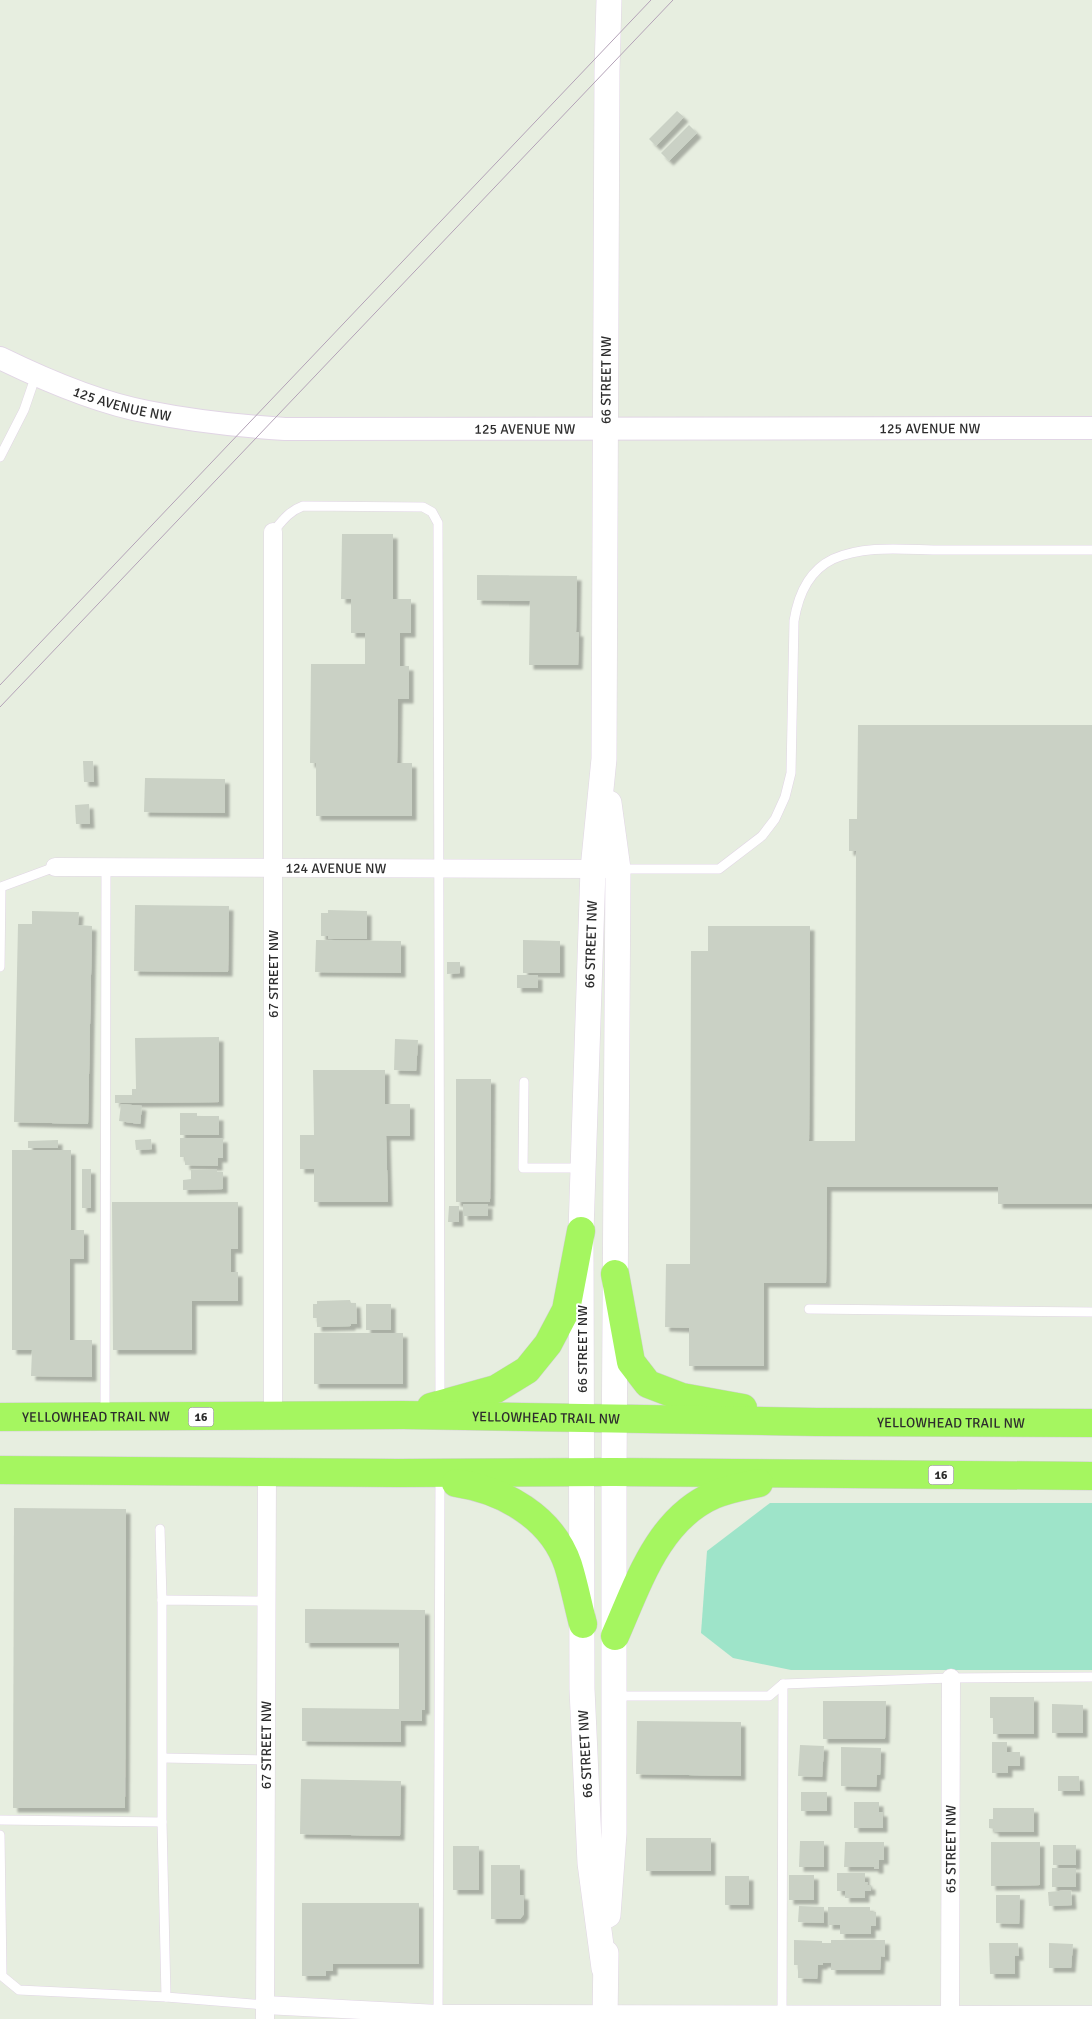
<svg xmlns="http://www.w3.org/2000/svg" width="1092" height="2019" font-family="Signika,sans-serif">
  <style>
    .green { fill: #9ee4c9 }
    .building { fill: #cad1c5; filter: url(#shadow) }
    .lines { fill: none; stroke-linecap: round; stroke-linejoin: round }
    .service-casing { stroke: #e1d5e5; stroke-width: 10 }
    .minor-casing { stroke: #e1d5e5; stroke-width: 19 }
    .tertiary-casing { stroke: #e1d5e5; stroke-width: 24 }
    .secondary-casing { stroke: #e1d5e5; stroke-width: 26 }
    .trunk-casing { stroke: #d1d1d1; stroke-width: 29 }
    .service { stroke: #fff; stroke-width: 9 }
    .minor { stroke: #fff; stroke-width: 18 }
    .tertiary { stroke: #fff; stroke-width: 22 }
    .secondary { stroke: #fff; stroke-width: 25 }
    .trunk { stroke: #a5f660; stroke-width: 28 }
    .tram { stroke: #b3a2b7; stroke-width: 1 }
    .labels { text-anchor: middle; stroke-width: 4; stroke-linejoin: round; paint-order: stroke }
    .shield { fill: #fff; stroke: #6c6c6c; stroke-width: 1 }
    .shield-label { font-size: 12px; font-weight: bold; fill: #2d2d2d }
    .street-label { font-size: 14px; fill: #2d2d2d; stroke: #fff }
  </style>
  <defs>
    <filter id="shadow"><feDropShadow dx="4.5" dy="4.5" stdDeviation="1" flood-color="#0004"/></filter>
  </defs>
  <rect width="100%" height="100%" fill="#e7eee0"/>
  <polygon class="green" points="770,1503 1092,1503 1092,1670 791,1670 733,1658 701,1633 707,1551"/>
  <g class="building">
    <polygon points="677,111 684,117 656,146 649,139"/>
    <polygon points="689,125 697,133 669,161 661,153"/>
    <polygon points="342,534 393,534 393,599 411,599 411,633 400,633 400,666 409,666 409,699 398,699 397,763 412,763 412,816 316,816 316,763 310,763 311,664 365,664 365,633 351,633 351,599 341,599"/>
    <polygon points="477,575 577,576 576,632 579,632 578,665 529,665 530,601 477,600"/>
    <polygon points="858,725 1092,725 1092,1204 998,1204 998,1187 827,1187 826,1283 764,1283 764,1366 689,1366 689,1328 665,1327 666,1264 690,1264 691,951 708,951 708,926 810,926 809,1141 855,1141 856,851 849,851 849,819 857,819"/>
    <polygon points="83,761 93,761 94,782 84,782"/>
    <polygon points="145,778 225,779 225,813 144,812"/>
    <polygon points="89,804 90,824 76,824 75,805"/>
    <polygon points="135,905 229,906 228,972 134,971"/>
    <polygon points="328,910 367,911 367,939 328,939 328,936 321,936 321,913 328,913"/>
    <polygon points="32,911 79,912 78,925 92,926 88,1124 14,1122 18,924 32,924"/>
    <polygon points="316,940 401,941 401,973 315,972"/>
    <polygon points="523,940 560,941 560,973 523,973"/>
    <polygon points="447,962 460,962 460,973 447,974"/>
    <rect x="517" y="975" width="21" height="13"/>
    <polygon points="219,1037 219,1102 115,1103 115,1095 132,1095 132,1089 136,1089 135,1038"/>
    <polygon points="395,1039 418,1040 416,1071 394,1070"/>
    <polygon points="313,1070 385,1070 385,1104 410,1104 410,1136 386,1136 388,1202 314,1202 314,1169 300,1169 300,1135 314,1135"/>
    <polygon points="456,1079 491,1079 490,1202 456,1202"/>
    <polygon points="121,1104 142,1106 140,1124 119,1121"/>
    <polygon points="180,1113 197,1113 197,1116 219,1116 219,1135 180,1135"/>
    <polygon points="180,1138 223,1138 223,1158 218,1158 218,1166 185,1165 185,1157 180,1157"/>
    <polygon points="151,1139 152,1149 136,1150 135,1140"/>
    <polygon points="58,1140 58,1148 28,1148 28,1141"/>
    <polygon points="12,1150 71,1150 71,1230 84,1230 84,1259 70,1259 70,1340 92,1340 92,1377 31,1376 32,1350 12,1350"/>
    <rect x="82" y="1169" width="9" height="39"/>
    <polygon points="217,1169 217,1172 223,1172 223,1189 183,1190 183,1180 191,1179 191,1170"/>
    <polygon points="112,1202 238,1202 238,1249 231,1249 231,1272 238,1272 238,1301 192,1301 192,1350 113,1350"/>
    <rect x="463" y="1204" width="25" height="12"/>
    <polygon points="449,1206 459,1206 459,1222 448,1222"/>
    <polygon points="350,1300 351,1303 356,1303 357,1324 351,1324 351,1326 317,1327 317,1318 313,1318 313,1304 317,1304 317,1301"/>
    <rect x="366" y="1304" width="25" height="26"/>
    <rect x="314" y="1333" width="89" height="51"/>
    <polygon points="14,1508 126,1509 125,1808 13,1808"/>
    <polygon points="305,1609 425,1610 425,1710 422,1710 422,1721 401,1721 401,1742 302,1741 302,1708 399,1709 399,1643 305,1643"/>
    <polygon points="990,1697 1034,1697 1034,1734 993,1734 993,1718 990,1718"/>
    <polygon points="823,1701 886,1701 885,1739 823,1739"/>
    <polygon points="1052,1704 1083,1705 1083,1733 1052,1733"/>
    <polygon points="637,1721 741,1722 741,1776 636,1774"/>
    <polygon points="992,1742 1007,1742 1007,1752 1020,1752 1020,1766 1008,1766 1008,1773 992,1773"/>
    <polygon points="800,1745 824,1746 822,1777 798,1776"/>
    <polygon points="841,1747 881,1748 880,1775 877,1775 876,1787 841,1786"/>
    <polygon points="1058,1776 1079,1776 1080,1791 1058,1791"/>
    <polygon points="301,1779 401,1781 400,1836 300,1834"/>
    <rect x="801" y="1792" width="26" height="19"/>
    <polygon points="854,1802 879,1802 879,1812 883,1812 883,1828 854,1828"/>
    <polygon points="993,1808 1034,1808 1034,1832 994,1832 994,1829 989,1828 989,1819 993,1819"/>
    <rect x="646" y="1838" width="65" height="33"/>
    <polygon points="800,1841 824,1841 824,1867 799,1867"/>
    <polygon points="845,1842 884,1842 884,1860 879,1860 879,1869 874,1869 874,1867 844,1867"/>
    <polygon points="991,1842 1040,1842 1040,1885 991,1886"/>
    <rect x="1053" y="1845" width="23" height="20"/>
    <rect x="453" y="1846" width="26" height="44"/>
    <polygon points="491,1865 520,1865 520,1895 524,1895 524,1914 520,1919 491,1919"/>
    <rect x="1052" y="1868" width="24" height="19"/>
    <polygon points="837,1873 865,1873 865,1882 868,1882 867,1885 871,1885 871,1891 865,1891 865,1898 845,1898 845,1891 837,1891"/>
    <rect x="789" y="1875" width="25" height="25"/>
    <rect x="725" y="1876" width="24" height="29"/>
    <polygon points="1071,1890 1072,1905 1049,1906 1048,1892"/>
    <polygon points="996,1895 1020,1895 1019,1924 996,1923"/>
    <polygon points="302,1903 419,1903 419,1964 333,1964 333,1971 326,1971 326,1976 302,1976"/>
    <polygon points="799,1906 824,1907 824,1923 798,1922"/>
    <polygon points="828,1907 870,1907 870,1912 876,1912 876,1926 871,1926 871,1934 840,1934 840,1925 828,1925"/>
    <polygon points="794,1940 822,1941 822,1943 831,1943 831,1940 885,1940 885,1957 881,1956 880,1970 831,1970 831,1963 823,1963 823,1965 818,1965 817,1979 798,1978 798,1965 794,1965"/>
    <polygon points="989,1943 1018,1943 1019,1956 1015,1956 1015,1974 990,1974"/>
    <polygon points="1049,1943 1073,1944 1071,1968 1049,1968"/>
  </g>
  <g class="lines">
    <g class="service-casing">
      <g id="service">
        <polyline points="0,457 24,410 36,375"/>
        <path d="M 273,532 C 282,521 289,511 303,506 L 423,507 L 432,512 L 438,523 L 440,1401"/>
        <path d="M 620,869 L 719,869 L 762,836 L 775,819 L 785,797 L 791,773 L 794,621 C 798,596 808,571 833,559 C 866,544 907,550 943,550 C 993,550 1042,550 1092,550"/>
        <polyline points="0,967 1,887 55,867"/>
        <polyline points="524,1082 523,1168 582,1168"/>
        <polyline points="809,1309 1092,1312"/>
        <polyline points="105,1414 106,867"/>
        <polyline points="160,1529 162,1600"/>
        <polyline points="615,1696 769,1696 783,1684 951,1678 1092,1677"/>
        <polyline points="163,1758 266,1760"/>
        <polyline points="0,1820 162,1822"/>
        <polyline points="0,1835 2,1976 19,1990 166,1997"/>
        <polyline points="265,2005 166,1997 162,1822 162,1600 267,1601"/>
        <polyline points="438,2016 440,1477"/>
        <polyline points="782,2016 783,1684"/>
      </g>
    </g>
    <g class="minor-casing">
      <g id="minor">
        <path id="s1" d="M 55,867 L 605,869"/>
        <polyline points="273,1417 273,532"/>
        <polyline points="265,2005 438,2014 1092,2015"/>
        <path id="s2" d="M 265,2019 L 267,1471"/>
        <path id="s3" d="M 950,2019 L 951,1678"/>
      </g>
    </g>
    <g class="tertiary-casing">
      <g id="tertiary">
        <path id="s4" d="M 0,358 C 45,380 98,403 148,412 C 193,421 239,426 285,429 L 1092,428"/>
      </g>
    </g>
    <g class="secondary-casing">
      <g id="secondary">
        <polyline points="608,1915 614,1833 614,1472 618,869 609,803"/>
        <path id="s5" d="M 604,1968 L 590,1863 L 582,1689 L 581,1231 L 593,869 L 604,759 L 607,71 L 609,0"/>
        <polyline points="605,2019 606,1953"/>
      </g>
    </g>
    <g class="trunk-casing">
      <g id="trunk">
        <polyline points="615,1274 631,1362 648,1384 682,1397 743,1408"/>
        <polyline points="431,1407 496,1389 527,1370 548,1344 566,1310 581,1231"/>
        <path id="s6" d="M 0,1417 L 403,1415 L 816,1422 L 1092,1423"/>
        <polyline points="0,1470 398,1473 614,1472 1092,1476"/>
        <path d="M 456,1483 C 503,1490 552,1517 568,1565 C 574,1584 578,1605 583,1624"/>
        <path d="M 615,1636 C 638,1584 658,1519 714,1495 C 728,1489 745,1486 759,1483"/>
      </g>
    </g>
    <use href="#service" class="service"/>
    <use href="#minor" class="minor"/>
    <use href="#tertiary" class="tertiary"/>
    <use href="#secondary" class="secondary"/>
    <use href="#trunk" class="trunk"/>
    <g class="tram">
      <polyline points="0,685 651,0"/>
      <polyline points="0,707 673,0"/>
    </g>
  </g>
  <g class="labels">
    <g class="shield">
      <rect x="188.5" y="1407.5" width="25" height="19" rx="4"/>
      <rect x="928.5" y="1465.5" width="25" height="19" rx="4"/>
    </g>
    <g class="shield-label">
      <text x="201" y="1421">16</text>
      <text x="941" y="1479">16</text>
    </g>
    <g class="street-label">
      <text dy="5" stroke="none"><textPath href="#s5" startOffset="1590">66 STREET NW</textPath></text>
      <text dy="5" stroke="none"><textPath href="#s4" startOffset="131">125 AVENUE NW</textPath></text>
      <text dy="5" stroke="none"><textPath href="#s4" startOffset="536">125 AVENUE NW</textPath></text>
      <text dy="5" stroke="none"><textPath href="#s4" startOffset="941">125 AVENUE NW</textPath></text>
      <text dy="5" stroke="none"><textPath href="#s1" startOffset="281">124 AVENUE NW</textPath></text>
      <text dy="5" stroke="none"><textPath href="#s5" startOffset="1025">66 STREET NW</textPath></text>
      <text transform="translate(273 974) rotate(-90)" y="5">67 STREET NW</text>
      <text transform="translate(582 1349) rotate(-90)" y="5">66 STREET NW</text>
      <text dy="5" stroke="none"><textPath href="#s6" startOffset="96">YELLOWHEAD TRAIL NW</textPath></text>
      <text dy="5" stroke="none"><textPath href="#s6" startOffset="546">YELLOWHEAD TRAIL NW</textPath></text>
      <text dy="5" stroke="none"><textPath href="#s6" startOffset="951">YELLOWHEAD TRAIL NW</textPath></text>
      <text dy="5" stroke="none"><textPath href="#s2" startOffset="274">67 STREET NW</textPath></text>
      <text transform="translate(585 1754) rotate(-93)" y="5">66 STREET NW</text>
      <text dy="5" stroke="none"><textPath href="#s3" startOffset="170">65 STREET NW</textPath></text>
    </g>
  </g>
</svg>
